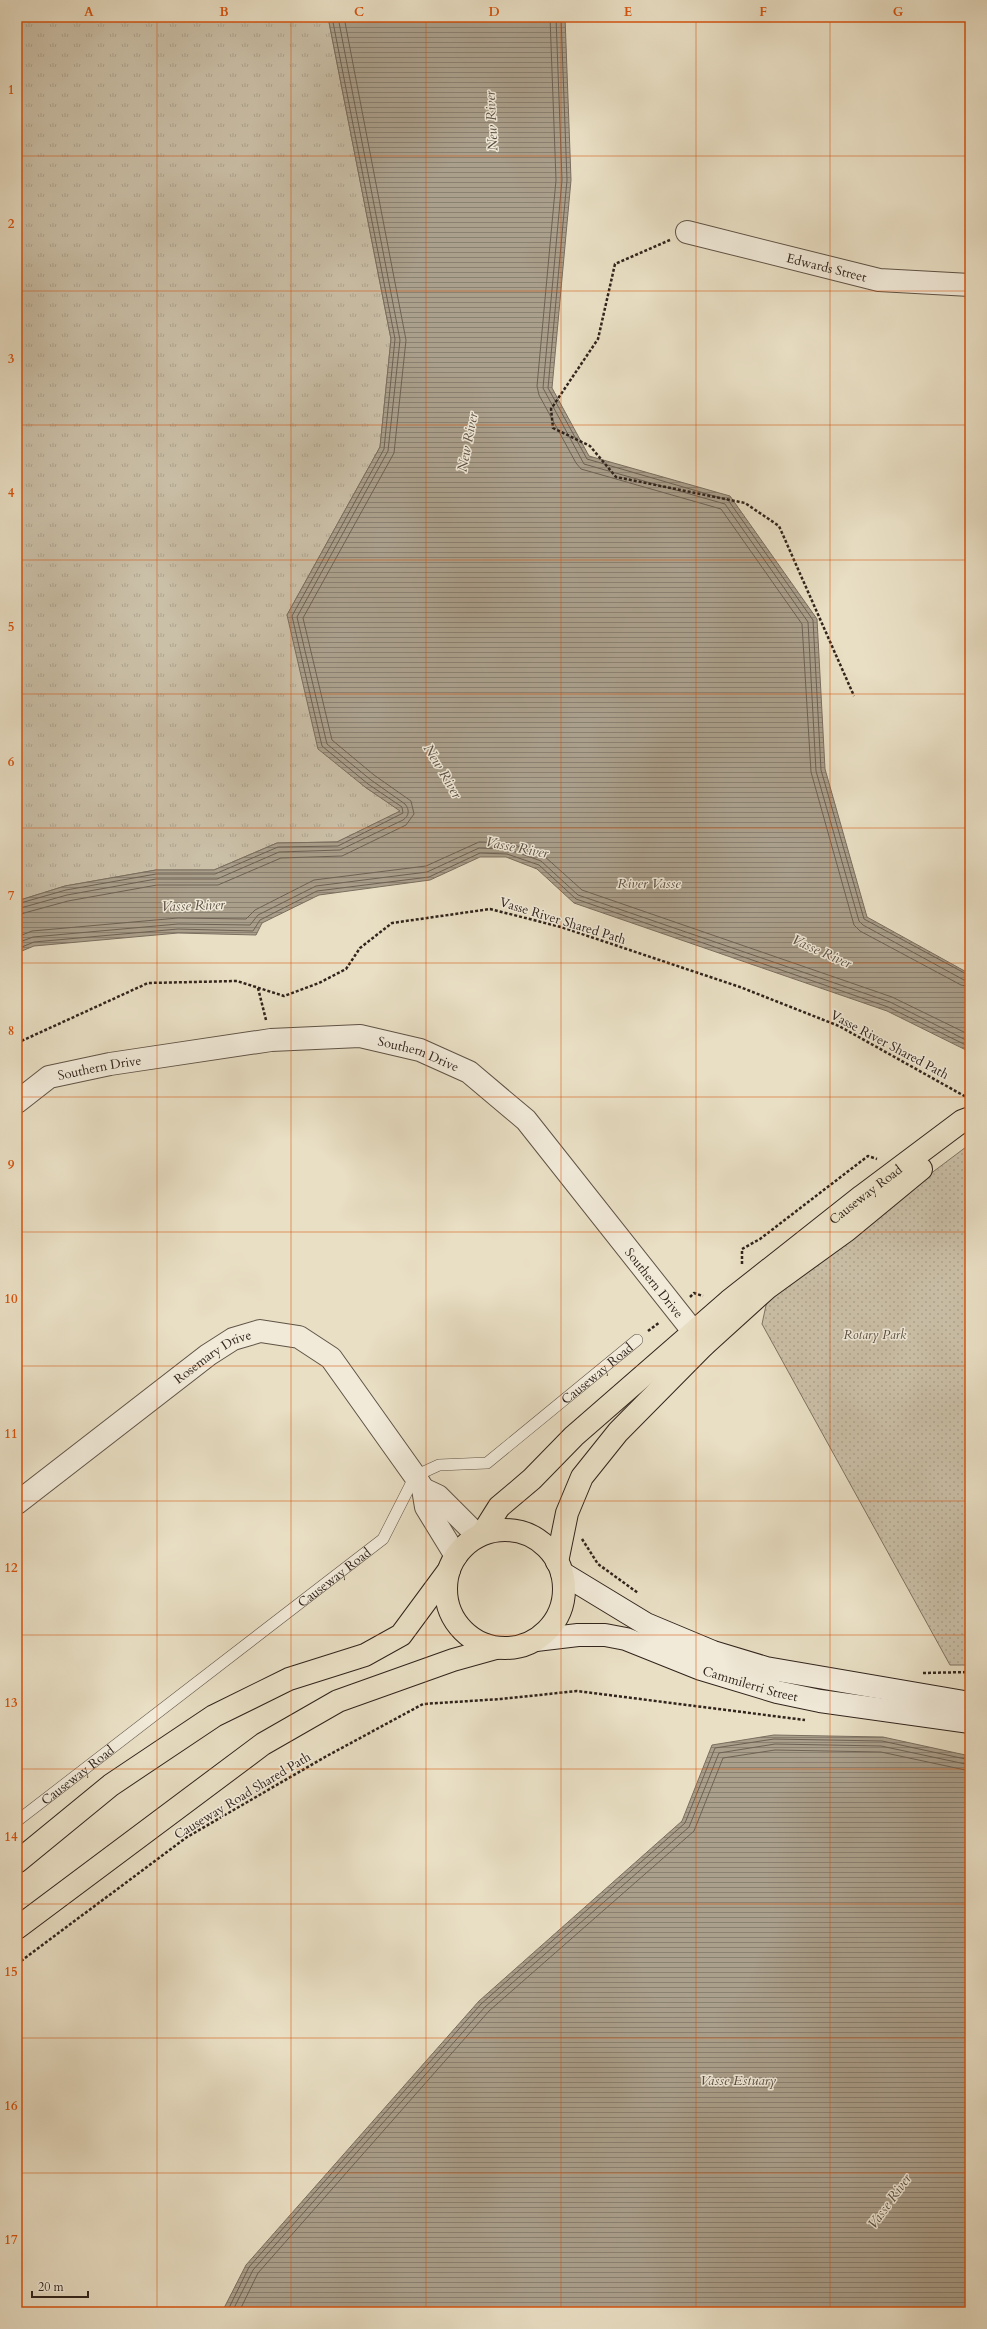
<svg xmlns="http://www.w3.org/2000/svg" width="987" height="2329" font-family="Cardo,serif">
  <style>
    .grass { fill: url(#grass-tufts); stroke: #7e7262 }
    .park { fill: url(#park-dots); stroke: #7e7262 }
    .water { fill: url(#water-rules); stroke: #7a6e5f }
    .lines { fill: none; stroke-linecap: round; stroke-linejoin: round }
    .shore { stroke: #6e6254; stroke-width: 1 }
    .lane-casing { stroke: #5f5346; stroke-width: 12 }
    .street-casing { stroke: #5f5346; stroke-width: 24 }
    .secondary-casing { stroke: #31241c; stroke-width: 24 }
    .primary-casing { stroke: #31241c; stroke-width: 24 }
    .path { stroke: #31241c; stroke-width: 2.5; stroke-dasharray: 3 2; stroke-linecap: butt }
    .lane { stroke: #f1ead9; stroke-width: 11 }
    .street { stroke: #f1ead9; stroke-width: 22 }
    .secondary { stroke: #f1ead9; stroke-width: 22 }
    .primary { stroke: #e9dfc4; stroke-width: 22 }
    .grid { fill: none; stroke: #d6540e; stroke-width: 1; stroke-opacity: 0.55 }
    .labels { text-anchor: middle; stroke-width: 3; stroke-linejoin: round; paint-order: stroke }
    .street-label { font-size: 13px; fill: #31241c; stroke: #f1ead9 }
    .park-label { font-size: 13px; font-style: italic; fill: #574b3f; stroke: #f1ead9 }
    .water-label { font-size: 14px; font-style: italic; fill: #5b4f43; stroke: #f1ead9 }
    .neatline { fill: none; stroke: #d6540e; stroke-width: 1.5 }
    .grid-label { font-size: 13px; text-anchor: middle; font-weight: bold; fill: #d6540e }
  </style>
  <defs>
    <pattern id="grass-tufts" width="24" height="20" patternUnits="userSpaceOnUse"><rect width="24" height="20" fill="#cabfa7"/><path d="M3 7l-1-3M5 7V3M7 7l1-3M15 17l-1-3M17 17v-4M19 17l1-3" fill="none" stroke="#aea48f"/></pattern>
    <pattern id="park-dots" width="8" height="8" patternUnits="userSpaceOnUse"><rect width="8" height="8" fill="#cabfa7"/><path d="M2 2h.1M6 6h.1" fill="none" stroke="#aea48f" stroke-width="1.8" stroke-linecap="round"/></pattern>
    <pattern id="water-rules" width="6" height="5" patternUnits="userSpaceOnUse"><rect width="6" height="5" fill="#aa9f8b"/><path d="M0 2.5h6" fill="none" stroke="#8b8171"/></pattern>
  </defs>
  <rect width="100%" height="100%" fill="#e9dfc4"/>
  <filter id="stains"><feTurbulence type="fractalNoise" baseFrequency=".005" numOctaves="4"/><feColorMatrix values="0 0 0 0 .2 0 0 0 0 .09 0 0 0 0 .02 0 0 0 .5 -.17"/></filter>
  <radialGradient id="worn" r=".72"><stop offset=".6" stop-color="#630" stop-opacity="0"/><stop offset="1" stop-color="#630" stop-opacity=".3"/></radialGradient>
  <polygon class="grass" points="17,17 328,17 391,339 380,447 287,615 365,787 401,811 337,842 277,843 214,870 156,870 65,886 17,901"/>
  <polygon class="park" points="970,1144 970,1665 950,1665 762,1324 768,1296"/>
  <g class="water">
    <polygon points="328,17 565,17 571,180 552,388 589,456 730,496 817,619 825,769 867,917 970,974 970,1052 887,1011 574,903 537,869 506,857 480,857 430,880 319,895 262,923 256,935 178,933 34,946 17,953 17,901 65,886 156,870 214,870 277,843 337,842 400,811 365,787 318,749 287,615 380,447 391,339"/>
    <polygon points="774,1735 883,1737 970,1756 970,2312 222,2312 246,2265 479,2001 682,1821 712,1745"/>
  </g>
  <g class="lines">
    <g class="shore">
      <polyline points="550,17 556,180 537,386 539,395 576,463 581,469 721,509 802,624 811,772 854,925 860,931 961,985 970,987"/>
      <polyline points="556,17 562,180 543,388 584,464 725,504 808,622 816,771 859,921 863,925 964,980 970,981"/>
      <polyline points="561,17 567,180 548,388 587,459 728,500 813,620 821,770 864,919 970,976"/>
      <polyline points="17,904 66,890 156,874 215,874 278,847 338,846 403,813 402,807 368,784 322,746 292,616 384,449 395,339 332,17"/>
      <path d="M 17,909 L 67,895 L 156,879 L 217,879 L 279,852 L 340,850 L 403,820 C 409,816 410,810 405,804 L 371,780 L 327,744 L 297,617 L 388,451 L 400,340 L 338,17"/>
      <polyline points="17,915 68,901 157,885 218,885 281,858 342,856 406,825 414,814 411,801 374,775 332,740 303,618 394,453 406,340 344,17"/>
      <polyline points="17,937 32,931 178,918 246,919 255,910 314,880 426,866 479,842 509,843 543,855 582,890 892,997 970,1035"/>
      <polyline points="17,943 33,937 178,924 250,925 258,915 316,886 427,872 479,848 508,849 541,861 578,895 890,1002 970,1042"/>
      <polyline points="17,949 34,942 178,929 253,931 260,920 317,891 429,877 480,853 507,854 539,865 576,899 888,1007 970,1047"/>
      <polyline points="227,2312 249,2267 481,2004 685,1823 715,1748 774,1739 882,1741 970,1760"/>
      <polyline points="232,2312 253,2270 485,2007 689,1827 719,1753 775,1744 881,1746 970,1765"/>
      <polyline points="239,2312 258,2273 489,2011 694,1831 723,1758 775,1750 881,1752 970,1771"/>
    </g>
    <g class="lane-casing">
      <g id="lane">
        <path id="s1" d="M 17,1821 L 383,1539 L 415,1476 L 439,1465 L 487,1463 L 637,1340"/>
      </g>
    </g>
    <g class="street-casing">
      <g id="street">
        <path id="s2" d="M 687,232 L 879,280 L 970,285"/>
        <path id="s3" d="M 17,1102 L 49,1077 L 110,1064 L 271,1040 L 360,1036 L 420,1050 L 469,1072 L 526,1120 L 704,1345"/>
        <polyline points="423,1489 438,1496 478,1536"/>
        <path id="s4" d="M 17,1503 L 208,1355 L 233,1339 L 260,1331 L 299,1337 L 331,1358 L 415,1476 L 423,1489 L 426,1507 L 456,1556"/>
      </g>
    </g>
    <g class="secondary-casing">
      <g id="secondary">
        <polyline points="562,1573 646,1624 713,1652 766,1668 970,1703"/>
        <path id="s5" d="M 536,1640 L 578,1635 L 605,1635 L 626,1639 L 701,1669 L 777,1692 L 820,1701 L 970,1722"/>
      </g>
    </g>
    <g class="primary-casing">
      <g id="primary">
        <circle cx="505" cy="1589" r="59"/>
        <path id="s6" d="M 482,1534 L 499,1507 L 532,1479 L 574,1436 L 729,1301 L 862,1196 L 962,1121 L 970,1118"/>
        <polyline points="557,1562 567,1513 582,1477 618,1432 704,1345 767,1288 847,1230 921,1169"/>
        <polyline points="17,1862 111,1785 214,1716 289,1679 365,1655 401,1635 449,1570"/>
        <polyline points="17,1928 263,1744 338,1701 453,1660 496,1648"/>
      </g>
    </g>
    <g class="path">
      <polyline points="670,240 615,264 598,339 551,409 553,428 590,446 616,477 745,503 779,526 854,696"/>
      <polyline points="258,988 266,1020"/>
      <polyline points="17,1043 148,983 237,981 284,996 319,983 346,969 360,948 392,923 490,909 561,927 740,987 839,1026 968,1098"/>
      <polyline points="742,1264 742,1249 760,1239 868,1156 877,1159"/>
      <polyline points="690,1297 694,1293 703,1296"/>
      <polyline points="648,1331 660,1322"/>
      <polyline points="582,1539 598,1564 638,1593"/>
      <polyline points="923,1673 970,1672"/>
      <polyline points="17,1964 187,1837 325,1757 423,1704 501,1699 577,1691 805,1720"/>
    </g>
    <use href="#lane" class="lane"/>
    <use href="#street" class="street"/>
    <use href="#secondary" class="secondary"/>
    <use href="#primary" class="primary"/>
  </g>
  <path class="grid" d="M 157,17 L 157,2312M 291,17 L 291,2312M 426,17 L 426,2312M 561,17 L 561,2312M 696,17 L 696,2312M 830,17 L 830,2312M 17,156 L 970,156M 17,291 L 970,291M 17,425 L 970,425M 17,560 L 970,560M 17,694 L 970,694M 17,828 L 970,828M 17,963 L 970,963M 17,1097 L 970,1097M 17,1232 L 970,1232M 17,1366 L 970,1366M 17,1501 L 970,1501M 17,1635 L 970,1635M 17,1769 L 970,1769M 17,1904 L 970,1904M 17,2038 L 970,2038M 17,2173 L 970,2173"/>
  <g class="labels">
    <g class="street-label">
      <text dy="5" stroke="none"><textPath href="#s2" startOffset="144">Edwards Street</textPath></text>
      <text transform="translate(563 920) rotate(17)" y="5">Vasse River Shared Path</text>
      <text transform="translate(890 1044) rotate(28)" y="5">Vasse River Shared Path</text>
      <text dy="5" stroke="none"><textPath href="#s3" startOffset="416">Southern Drive</textPath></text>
      <text dy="5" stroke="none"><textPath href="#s3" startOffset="92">Southern Drive</textPath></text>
      <text dy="5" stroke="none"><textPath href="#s6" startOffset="514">Causeway Road</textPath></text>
      <text dy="5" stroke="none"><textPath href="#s3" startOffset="752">Southern Drive</textPath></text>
      <text dy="5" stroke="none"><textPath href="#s4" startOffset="245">Rosemary Drive</textPath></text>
      <text dy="5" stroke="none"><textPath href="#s1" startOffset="749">Causeway Road</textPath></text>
      <text dy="5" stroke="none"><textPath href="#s1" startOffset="400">Causeway Road</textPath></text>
      <text dy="5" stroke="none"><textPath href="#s5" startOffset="223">Cammilerri Street</textPath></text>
      <text dy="5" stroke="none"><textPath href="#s1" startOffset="76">Causeway Road</textPath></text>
      <text transform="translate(242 1795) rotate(-31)" y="5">Causeway Road Shared Path</text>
    </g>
    <g class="park-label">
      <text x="875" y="1339">Rotary Park</text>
    </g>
    <g class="water-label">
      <text transform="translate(491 121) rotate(-93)" y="5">New River</text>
      <text transform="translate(467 442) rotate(-79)" y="5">New River</text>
      <text transform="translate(443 771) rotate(59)" y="5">New River</text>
      <text transform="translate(517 847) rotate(11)" y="5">Vasse River</text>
      <text x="649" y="888">River Vasse</text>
      <text transform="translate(193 905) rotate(-2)" y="5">Vasse River</text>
      <text transform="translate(822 951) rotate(24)" y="5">Vasse River</text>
      <text x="738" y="2085">Vasse Estuary</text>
      <text transform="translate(889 2201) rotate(-54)" y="5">Vasse River</text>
    </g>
  </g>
  <rect width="987" height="2329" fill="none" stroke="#e9dfc4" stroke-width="44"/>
  <path d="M32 2291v6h56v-6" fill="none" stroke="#31241c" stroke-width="2"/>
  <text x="38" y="2291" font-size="12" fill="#31241c" stroke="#f1ead9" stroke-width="3" paint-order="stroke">20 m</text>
  <rect x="22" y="22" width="943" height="2285" class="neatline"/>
  <g class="grid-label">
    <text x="89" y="16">A</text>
    <text x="224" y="16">B</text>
    <text x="359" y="16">C</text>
    <text x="494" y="16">D</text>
    <text x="628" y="16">E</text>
    <text x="763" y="16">F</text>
    <text x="898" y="16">G</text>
    <text x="11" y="94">1</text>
    <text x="11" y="228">2</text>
    <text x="11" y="363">3</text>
    <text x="11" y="497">4</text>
    <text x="11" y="631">5</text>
    <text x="11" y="766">6</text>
    <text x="11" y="900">7</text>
    <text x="11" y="1035">8</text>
    <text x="11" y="1169">9</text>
    <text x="11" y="1303">10</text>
    <text x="11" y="1438">11</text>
    <text x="11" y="1572">12</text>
    <text x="11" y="1707">13</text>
    <text x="11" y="1841">14</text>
    <text x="11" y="1976">15</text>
    <text x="11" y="2110">16</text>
    <text x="11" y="2244">17</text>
  </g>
  <rect width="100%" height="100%" filter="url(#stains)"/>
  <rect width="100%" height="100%" fill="url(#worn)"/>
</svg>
